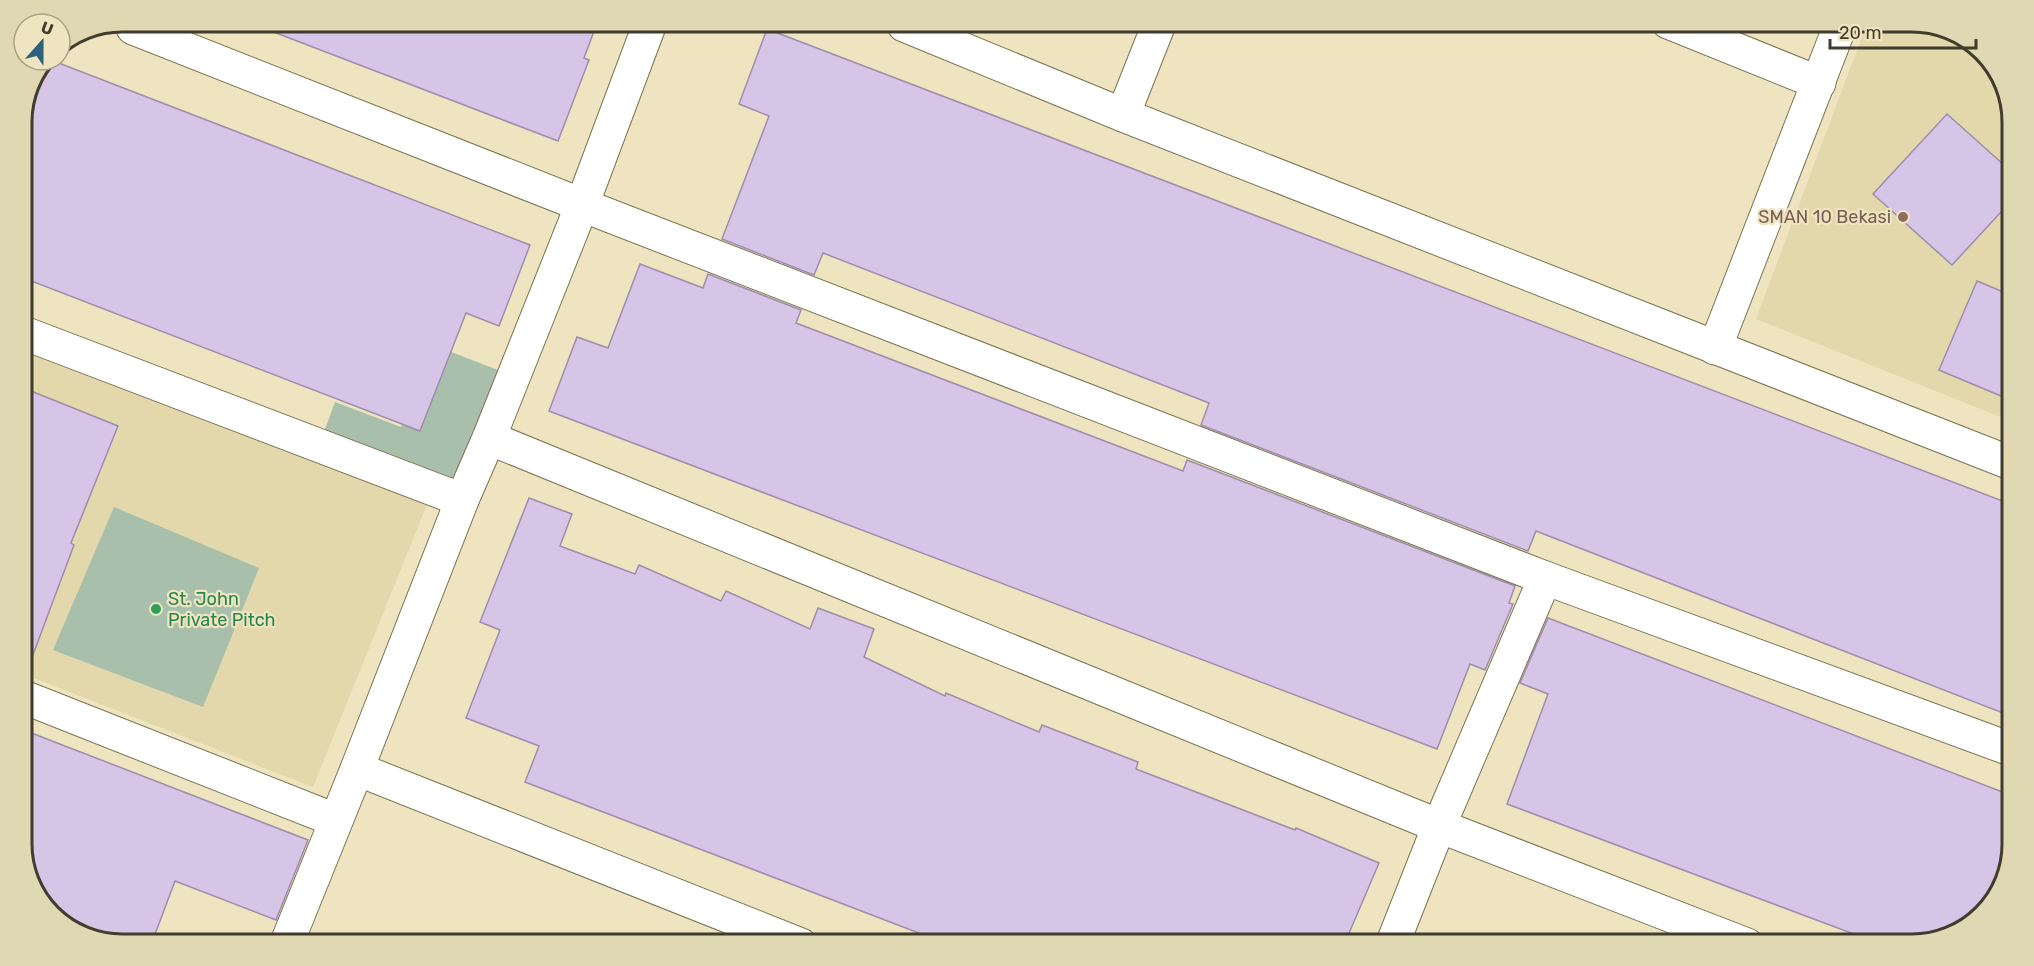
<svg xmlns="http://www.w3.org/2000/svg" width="2034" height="966" font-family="Rubik,sans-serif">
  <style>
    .built { fill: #e3d7ac }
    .green { fill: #a8bfac }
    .building { fill: #d6c5e6; stroke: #9e8dac; stroke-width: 1.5 }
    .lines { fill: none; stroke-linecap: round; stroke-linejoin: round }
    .street-casing { stroke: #7c7353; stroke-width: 35 }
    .street { stroke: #fff; stroke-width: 33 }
    .education-dot { fill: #8d6e63; stroke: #eee4bf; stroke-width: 2 }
    .leisure-dot { fill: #2e9e5b; stroke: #eee4bf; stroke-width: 2 }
    .labels { text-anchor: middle; stroke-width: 4.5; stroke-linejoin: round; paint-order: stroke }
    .education-label { font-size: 18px; fill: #785e54; stroke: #eee4bf; text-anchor: end }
    .leisure-label { font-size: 18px; fill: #27864d; stroke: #eee4bf; text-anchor: start }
    .rim { fill: none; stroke: #403c2e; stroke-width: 3 }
  </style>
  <rect width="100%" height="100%" fill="#eee4bf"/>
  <g class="built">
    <polygon points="1868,21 1912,21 1956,31 1996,66 2013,116 2013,422 1756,319"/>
    <polygon points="21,347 428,502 313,787 21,673"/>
  </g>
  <g class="green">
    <polygon points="433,345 503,372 457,492 321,440 335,402 401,427"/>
    <polygon points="114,507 259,568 203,707 53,650"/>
  </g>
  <g class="building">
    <polygon points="596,26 584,58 589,60 558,141 271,31 272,28"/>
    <polygon points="767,29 2013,505 2013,717 1536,531 1528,551 1201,425 1209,403 823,253 814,275 722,239 769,116 739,104"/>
    <polygon points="46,60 51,60 530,245 499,326 466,313 420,431 21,277 21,116"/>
    <polygon points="1947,114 2013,173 2013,199 1952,265 1873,194"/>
    <polygon points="640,264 703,288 708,274 801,310 796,323 1183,471 1187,460 1515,586 1509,603 1513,604 1485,670 1470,664 1437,749 549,411 577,337 608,348"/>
    <polygon points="1977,281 2013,296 2013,401 1939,370"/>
    <polygon points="21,387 118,426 71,543 74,545 25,676 21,675"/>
    <polygon points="529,498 572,514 560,546 635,574 639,565 721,601 726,591 810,629 818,608 874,629 864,657 945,696 946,693 1039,732 1042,725 1138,762 1136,769 1295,830 1296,828 1379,863 1344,945 950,945 525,782 539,746 466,718 500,630 480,622"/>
    <polygon points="1548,618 2013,796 2013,844 2003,888 1968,928 1913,945 1883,945 1507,804 1548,694 1520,683"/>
    <polygon points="21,729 308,840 276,920 175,881 151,945 122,945 78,935 38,900 21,851"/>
  </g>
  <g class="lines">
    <g class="street-casing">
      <g id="street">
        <polyline points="1668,22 1819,83"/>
        <polyline points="904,25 1123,115 2013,464"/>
        <polyline points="133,28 582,205 1545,578 2013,750"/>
        <polyline points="1123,115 1159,24"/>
        <polyline points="21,332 462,500"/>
        <polyline points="1715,348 1842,21"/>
        <polyline points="489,438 1439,826 1747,945"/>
        <polyline points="21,696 335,820"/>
        <polyline points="357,769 801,945"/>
        <polyline points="286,945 357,769 462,500 489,438 582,205 649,26"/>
        <polyline points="1392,945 1439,826 1545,578"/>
      </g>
    </g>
    <use href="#street" class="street"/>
  </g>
  <circle class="education-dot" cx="1903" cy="217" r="6"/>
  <circle class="leisure-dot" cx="156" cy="609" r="6"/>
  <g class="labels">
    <g class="education-label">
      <text x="1891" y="223">SMAN 10 Bekasi</text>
    </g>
    <g class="leisure-label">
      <text x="168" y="605">St. John<tspan x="168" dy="21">Private Pitch</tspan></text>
    </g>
  </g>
  <path d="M0 0H2034V966H0ZM122 32H1912A90 90 0 0 1 2002 122V844A90 90 0 0 1 1912 934H122A90 90 0 0 1 32 844V122A90 90 0 0 1 122 32Z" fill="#e0d7b3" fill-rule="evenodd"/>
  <path class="rim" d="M122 32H1912A90 90 0 0 1 2002 122V844A90 90 0 0 1 1912 934H122A90 90 0 0 1 32 844V122A90 90 0 0 1 122 32Z"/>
  <g transform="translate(42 42) rotate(21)"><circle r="28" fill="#eee4bf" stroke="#a8a185" stroke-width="1.5"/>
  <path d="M0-4.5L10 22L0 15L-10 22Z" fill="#2f607e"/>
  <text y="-9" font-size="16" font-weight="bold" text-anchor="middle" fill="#403c2e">U</text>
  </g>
  <path d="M1830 39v9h146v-9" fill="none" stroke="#403c2e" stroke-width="3"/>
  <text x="1839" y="39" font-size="18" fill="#403c2e" stroke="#eee4bf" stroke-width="4.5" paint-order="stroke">20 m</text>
</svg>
